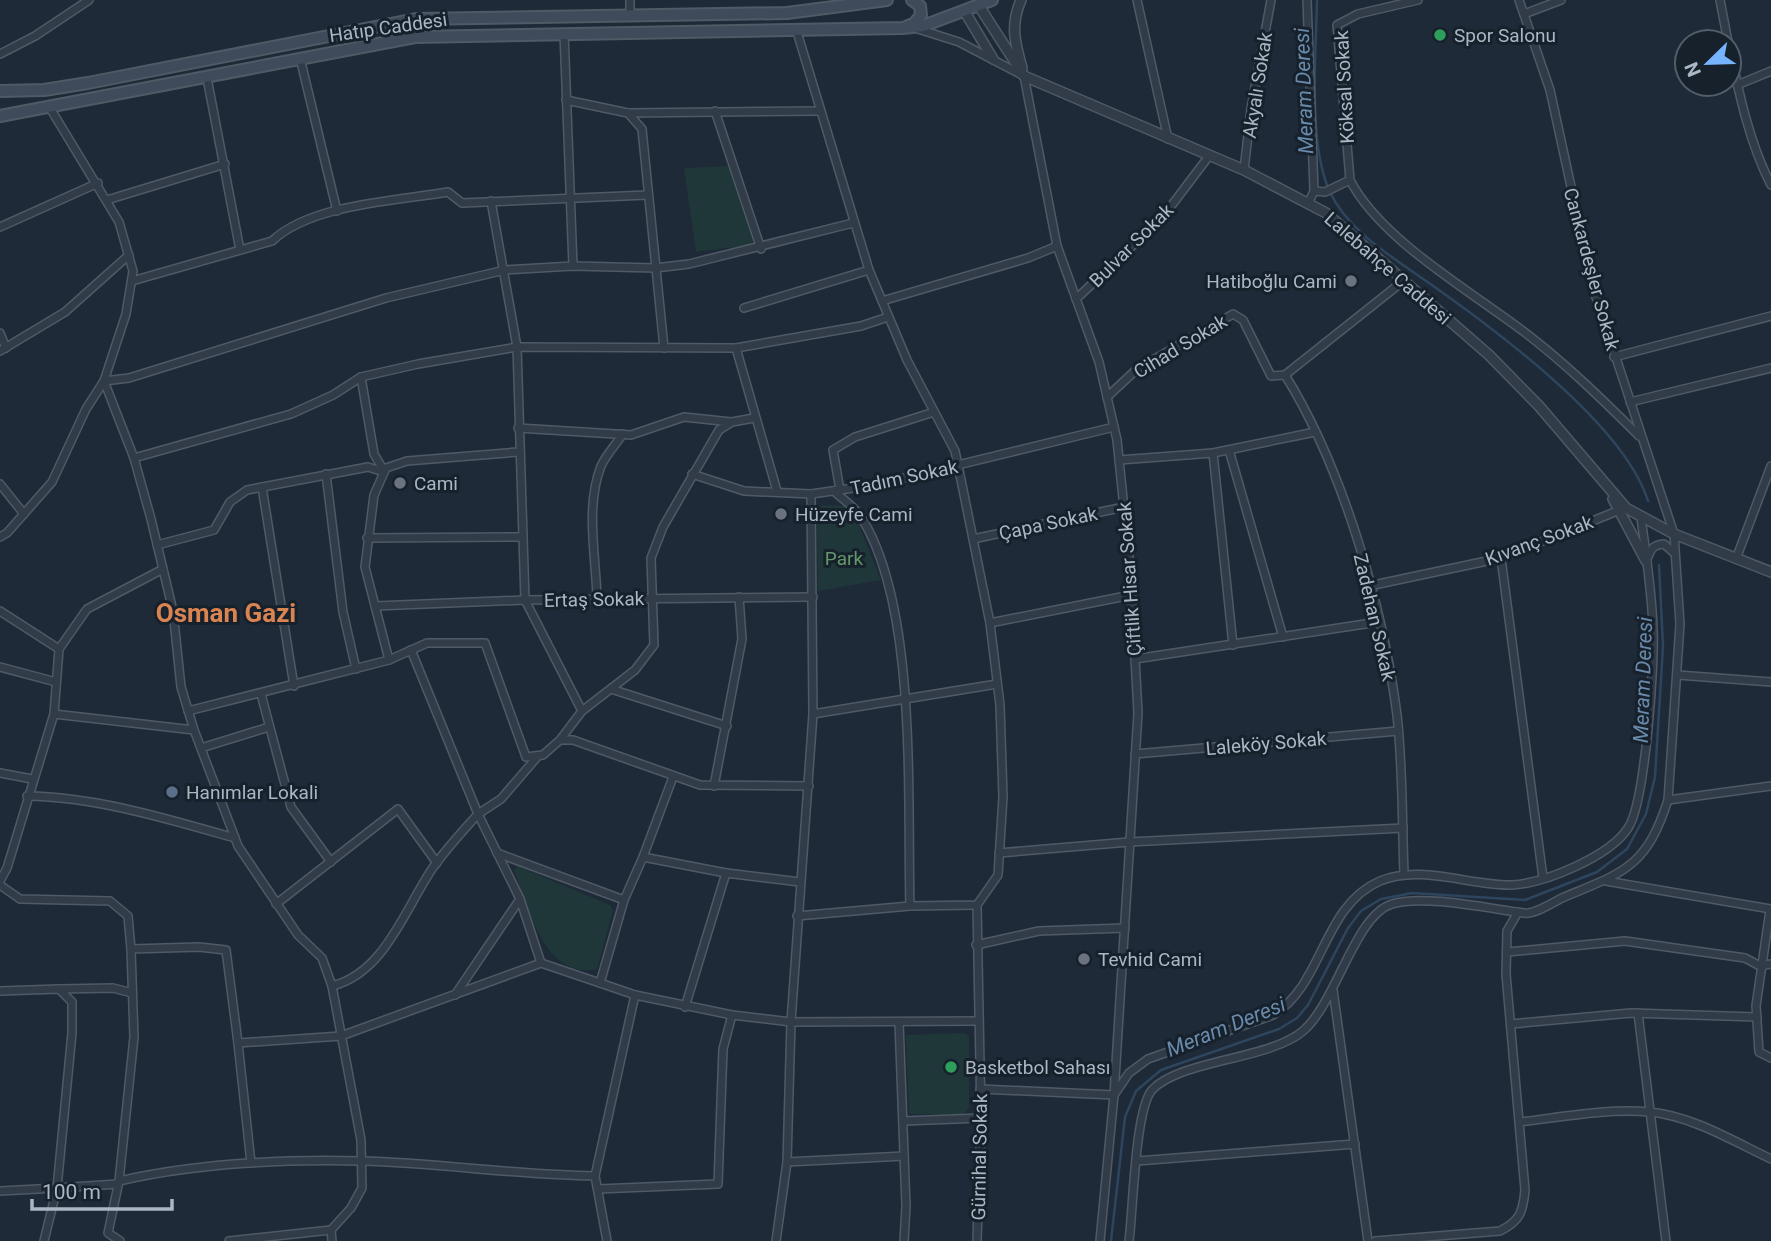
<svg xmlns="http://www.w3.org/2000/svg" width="1771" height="1241" font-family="Roboto,sans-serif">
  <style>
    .green { fill: #203739 }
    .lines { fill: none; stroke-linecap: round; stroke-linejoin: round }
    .stream { stroke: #2e455e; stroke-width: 2.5 }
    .minor-casing { stroke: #4f5a66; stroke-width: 10 }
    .tertiary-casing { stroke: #4f5a66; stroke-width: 12 }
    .secondary-casing { stroke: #4f5a66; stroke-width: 14 }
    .minor { stroke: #313c48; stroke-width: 7 }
    .tertiary { stroke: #313c48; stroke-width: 9 }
    .secondary { stroke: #3f4b5b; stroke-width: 10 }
    .leisure-dot { fill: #2e9e5b; stroke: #17212c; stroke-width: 2.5 }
    .worship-dot { fill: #6b7280; stroke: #17212c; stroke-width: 2.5 }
    .service-dot { fill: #5c6f8a; stroke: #17212c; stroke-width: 2.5 }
    .labels { text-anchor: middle; stroke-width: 6; stroke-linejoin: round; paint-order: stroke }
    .street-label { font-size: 19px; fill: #abb7c5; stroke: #17212c }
    .poi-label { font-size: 19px; fill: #abb7c5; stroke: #17212c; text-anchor: start }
    .park-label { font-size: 19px; fill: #62976a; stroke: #17212c }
    .water-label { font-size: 21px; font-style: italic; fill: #698aab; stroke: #17212c }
    .district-label { font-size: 26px; font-weight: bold; fill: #da8451; stroke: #17212c }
  </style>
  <rect width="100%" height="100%" fill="#1e2a37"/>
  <g class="green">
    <polygon points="728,166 753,241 749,245 696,252 684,168"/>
    <polygon points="823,505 846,506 856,518 881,580 818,591 817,511"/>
    <path d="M 517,866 L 610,905 L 613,911 L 597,969 C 545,981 527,905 514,870 Z"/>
    <polygon points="966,1033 969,1037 969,1108 964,1114 909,1114 906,1035"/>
  </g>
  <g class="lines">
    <g class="stream">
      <path d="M 1317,0 C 1316,53 1308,142 1329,190 C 1347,231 1394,258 1429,283 C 1496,330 1624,424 1648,501"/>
      <polyline points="1111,1241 1125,1117 1136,1091 1161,1070 1279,1029 1297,1018 1308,1005 1348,928 1361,911 1381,899 1412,893 1525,900 1597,872 1627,849 1646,814 1655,777 1663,646 1659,565"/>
    </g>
    <g class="minor-casing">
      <g id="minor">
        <polyline points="630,0 630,16"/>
        <polyline points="1137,0 1168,139"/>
        <polyline points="1307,0 1314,191"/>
        <polyline points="1720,0 1728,42"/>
        <polyline points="1524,14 1561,0"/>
        <polyline points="918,29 959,42 1024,76 1057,246 1099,362 1117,440 1130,566 1138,713 1114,1095 980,1089"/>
        <polyline points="797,32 869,270 907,360 955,451 958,465 990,623 1000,705 1003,797 998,875 977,905 910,906 797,916"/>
        <polyline points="564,33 573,266"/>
        <path d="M 1729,46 C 1739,93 1749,142 1771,185"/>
        <polyline points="0,54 35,36 89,0"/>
        <polyline points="300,58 337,211"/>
        <polyline points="207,78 240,250"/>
        <polyline points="1737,85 1771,71"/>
        <polyline points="566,100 628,113 642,129 664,348"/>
        <polyline points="50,108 119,222 133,271 126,314 104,381 134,458 151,519 173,611 181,687 194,730 238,846 298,935 322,958 332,986 361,1140 362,1188 351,1208 331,1230 332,1241"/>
        <polyline points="715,111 761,249"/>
        <polyline points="628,113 819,111"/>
        <polyline points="1244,170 1251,109 1271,0"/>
        <path d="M 1350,180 C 1380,239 1469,290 1523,331 C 1564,362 1602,399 1639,436"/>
        <polyline points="107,200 225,164"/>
        <polyline points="491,201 517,347 525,600 582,711"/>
        <polyline points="1308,204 1314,191 1325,192 1350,180 1337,25 1358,14 1418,0"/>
        <polyline points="0,227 98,183"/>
        <path d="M 132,281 L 272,241 C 311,204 396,201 448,192 L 462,203 L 647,195"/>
        <polyline points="1076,299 1162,218 1209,156"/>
        <polyline points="882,301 1028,258 1057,246"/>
        <polyline points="744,308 869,270"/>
        <polyline points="0,333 6,348"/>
        <polyline points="736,348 777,491"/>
        <polyline points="0,351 65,312 129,255"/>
        <polyline points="1614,357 1771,316"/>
        <path d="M 1285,375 C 1343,468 1383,607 1397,715 C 1403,768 1402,822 1404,874"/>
        <polyline points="361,377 374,454 384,471"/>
        <polyline points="1107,397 1137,369 1233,314 1243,320 1271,376 1285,375 1402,282"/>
        <polyline points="1630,402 1771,368"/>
        <polyline points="518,428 631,435 684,417 731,422"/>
        <polyline points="1229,450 1283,637"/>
        <polyline points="134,458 291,414 333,395 361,377 418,364 517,347 736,348 861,326 888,317"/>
        <polyline points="1119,460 1213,453"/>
        <polyline points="326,474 343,612 356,669"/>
        <polyline points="692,474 744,491 811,494 875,485 1114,427"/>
        <polyline points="0,484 24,514"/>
        <polyline points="262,487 294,686"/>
        <polyline points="840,490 833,450 855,437 934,412"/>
        <path d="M 834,491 C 842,499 855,507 861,517 C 918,606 907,800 910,906"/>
        <polyline points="0,537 7,533 52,482 86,409 104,381 129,378 386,298 505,270 573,266 655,268 689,264 853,223"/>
        <polyline points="367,538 522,537"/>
        <polyline points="973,539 1124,507"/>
        <polyline points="157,545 214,530 230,502 247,490 368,467 384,472"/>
        <path d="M 1648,557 C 1651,548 1654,545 1664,544 L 1673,552"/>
        <polyline points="1501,558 1543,878"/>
        <polyline points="1736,559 1771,466"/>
        <polyline points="1369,586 1501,558 1622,509"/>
        <path d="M 597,599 C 596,556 585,507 601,466 C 606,455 616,444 623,434"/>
        <polyline points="375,606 525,600 813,597"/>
        <polyline points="0,611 59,649"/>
        <polyline points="990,623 1131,595"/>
        <polyline points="1233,645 1213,453 1315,432"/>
        <polyline points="411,650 478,814 501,799 538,756"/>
        <polyline points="1135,659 1378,622"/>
        <polyline points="389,660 365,567 374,495 386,468 407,461 518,452"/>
        <polyline points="0,667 56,682"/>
        <polyline points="1678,675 1771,682"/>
        <polyline points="611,689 727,726"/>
        <polyline points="261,694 291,807 331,862"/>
        <polyline points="188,711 389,660 427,643 485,643 526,757 543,755 560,740 582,711 635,670 654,645 651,558 663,527 719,430 732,422 754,418"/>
        <polyline points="54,714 59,649 87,609 163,569"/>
        <polyline points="813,714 997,684"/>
        <polyline points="560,740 573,740 700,785 809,786"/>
        <polyline points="201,748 269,727"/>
        <polyline points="1135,754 1398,731"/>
        <polyline points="0,773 32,779"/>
        <polyline points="714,786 742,639 739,597"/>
        <path d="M 27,796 C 97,797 168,819 235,838"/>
        <polyline points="1668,800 1771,786"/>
        <polyline points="497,853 624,900"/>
        <polyline points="999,853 1129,842 1403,828"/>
        <polyline points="643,857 673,777"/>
        <polyline points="0,881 7,868 54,714 194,730"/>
        <polyline points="1606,881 1771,909"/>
        <polyline points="0,885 20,899 110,901 128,916 131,949"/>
        <polyline points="520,899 541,963"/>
        <polyline points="276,904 398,809 437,863"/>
        <polyline points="977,905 981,1118 977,1241"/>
        <polyline points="1770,910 1756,1006 1759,1052 1771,1058"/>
        <polyline points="976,945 1039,931 1125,928"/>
        <polyline points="1507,952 1625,941 1745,958 1760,966 1771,964"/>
        <path d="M 332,986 C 384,973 404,911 432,869 C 445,850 462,832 478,814 L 520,899 L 455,995"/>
        <polyline points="59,989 113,988 132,993"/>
        <polyline points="1333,990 1368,1241"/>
        <polyline points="0,991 59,989 72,1002 72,1033 57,1188 0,1191"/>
        <polyline points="635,995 600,983 624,900 643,857 726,873"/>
        <polyline points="685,1007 726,873 800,882"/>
        <polyline points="1638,1013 1666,1241"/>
        <polyline points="732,1015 791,1022 978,1021"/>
        <polyline points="899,1022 906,1206 904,1241"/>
        <polyline points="1511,1024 1631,1013 1757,1017"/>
        <polyline points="904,1121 981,1118"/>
        <path d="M 1520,1122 C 1563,1117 1607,1108 1650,1112 C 1692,1116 1733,1141 1771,1159"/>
        <polyline points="1137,1161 1355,1144"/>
        <polyline points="787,1162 904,1156"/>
        <polyline points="251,1163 238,1043 341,1036 541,963 600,983"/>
        <polyline points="595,1176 635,995 732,1015 723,1049 718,1184 598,1189"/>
        <polyline points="119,1181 134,1037 131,949 199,947 226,950 238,1043"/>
        <polyline points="44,1241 57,1188 118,1184"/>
        <path d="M 120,1241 L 108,1233 L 119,1181 C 198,1163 281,1159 362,1161 C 440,1163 517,1175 595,1176 L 607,1241"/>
        <polyline points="229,1241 331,1230"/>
        <polyline points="776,1241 787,1162 791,1022 813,714 811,494"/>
        <path d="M 1100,1241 L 1114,1095 L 1129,1073 L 1148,1059 L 1273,1015 C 1324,984 1322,906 1380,881 C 1421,864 1470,886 1512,885 C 1546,883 1610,856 1628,828 C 1645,804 1655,663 1653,629 C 1652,592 1646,554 1641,518"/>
        <path d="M 1129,1241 C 1133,1212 1135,1109 1152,1090 C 1179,1060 1269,1060 1303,1031 C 1336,1003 1355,915 1392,904 C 1423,894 1491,909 1524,913 C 1534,915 1552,903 1562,898 C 1624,872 1646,868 1668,800 L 1680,624 L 1674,534 L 1593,288 L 1550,90 L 1519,0"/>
        <path d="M 1375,1241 L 1500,1231 C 1520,1221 1523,1212 1525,1190 L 1506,974 L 1507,931 L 1518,912"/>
      </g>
    </g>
    <g class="tertiary-casing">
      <g id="tertiary">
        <path d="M 1021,0 C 1010,25 1015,43 1022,68"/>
        <polyline points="979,6 1024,76 1244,170 1326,213 1489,355 1539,406 1626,508 1674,534 1771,572"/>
        <polyline points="965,12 993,59"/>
        <polyline points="1613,499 1646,561"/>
      </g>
    </g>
    <g class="secondary-casing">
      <g id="secondary">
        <polyline points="908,26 914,24 921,15 920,6 912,0"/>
        <polyline points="0,91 44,90 88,83 416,19 787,13 887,0"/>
        <polyline points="0,116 415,37 902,28 923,26 992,0"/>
      </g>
    </g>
    <use href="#minor" class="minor"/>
    <use href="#tertiary" class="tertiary"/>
    <use href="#secondary" class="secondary"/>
  </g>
  <g class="leisure-dot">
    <circle cx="1440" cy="35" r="7"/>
    <circle cx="951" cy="1067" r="7"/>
  </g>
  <g class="worship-dot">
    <circle cx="1351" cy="281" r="7"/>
    <circle cx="400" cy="483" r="7"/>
    <circle cx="781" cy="514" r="7"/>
    <circle cx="1084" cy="959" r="7"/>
  </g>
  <circle class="service-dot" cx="172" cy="792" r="7"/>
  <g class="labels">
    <g class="street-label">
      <text transform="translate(388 27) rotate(-8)" y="7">Hatıp Caddesi</text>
      <text transform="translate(1257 85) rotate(-81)" y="7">Akyalı Sokak</text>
      <text transform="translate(1344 87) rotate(-93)" y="7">Köksal Sokak</text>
      <text transform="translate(1131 245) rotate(-45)" y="7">Bulvar Sokak</text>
      <text transform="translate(1388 268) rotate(41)" y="7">Lalebahçe Caddesi</text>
      <text transform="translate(1592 269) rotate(75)" y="7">Cankardeşler Sokak</text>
      <text transform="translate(1180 346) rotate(-31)" y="7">Cihad Sokak</text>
      <text transform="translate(904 477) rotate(-12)" y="7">Tadım Sokak</text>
      <text transform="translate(1048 523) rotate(-12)" y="7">Çapa Sokak</text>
      <text transform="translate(1539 540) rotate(-20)" y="7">Kıvanç Sokak</text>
      <text transform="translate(1129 579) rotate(-94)" y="7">Çiftlik Hisar Sokak</text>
      <text transform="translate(594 599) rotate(-1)" y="7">Ertaş Sokak</text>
      <text transform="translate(1375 617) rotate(77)" y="7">Zadehan Sokak</text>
      <text transform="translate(1266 743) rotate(-5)" y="7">Laleköy Sokak</text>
      <text transform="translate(979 1157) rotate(-89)" y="7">Gürnihal Sokak</text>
    </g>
    <g class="poi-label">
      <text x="1454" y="42">Spor Salonu</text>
      <text x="1337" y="288" text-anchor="end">Hatiboğlu Cami</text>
      <text x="414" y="490">Cami</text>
      <text x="795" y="521">Hüzeyfe Cami</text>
      <text x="186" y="799">Hanımlar Lokali</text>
      <text x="1098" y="966">Tevhid Cami</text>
      <text x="965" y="1074">Basketbol Sahası</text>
    </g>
    <g class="park-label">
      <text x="844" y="565">Park</text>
    </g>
    <g class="water-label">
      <text transform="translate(1304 91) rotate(-92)" y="7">Meram Deresi</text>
      <text transform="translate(1643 680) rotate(-88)" y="7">Meram Deresi</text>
      <text transform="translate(1226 1027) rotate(-22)" y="7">Meram Deresi</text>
    </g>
    <g class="district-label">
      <text x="226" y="622">Osman Gazi</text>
    </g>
  </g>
  <g transform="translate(1708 63) rotate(247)"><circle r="33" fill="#17212c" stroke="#525d69" stroke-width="2"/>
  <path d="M0-5L12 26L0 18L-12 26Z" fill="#76b4ff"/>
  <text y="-10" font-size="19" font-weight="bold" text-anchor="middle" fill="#abb7c5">N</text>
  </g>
  <path d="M32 1199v10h140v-10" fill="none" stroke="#abb7c5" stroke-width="3.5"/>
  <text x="42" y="1199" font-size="21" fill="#abb7c5" stroke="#17212c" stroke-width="5" paint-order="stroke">100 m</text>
</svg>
